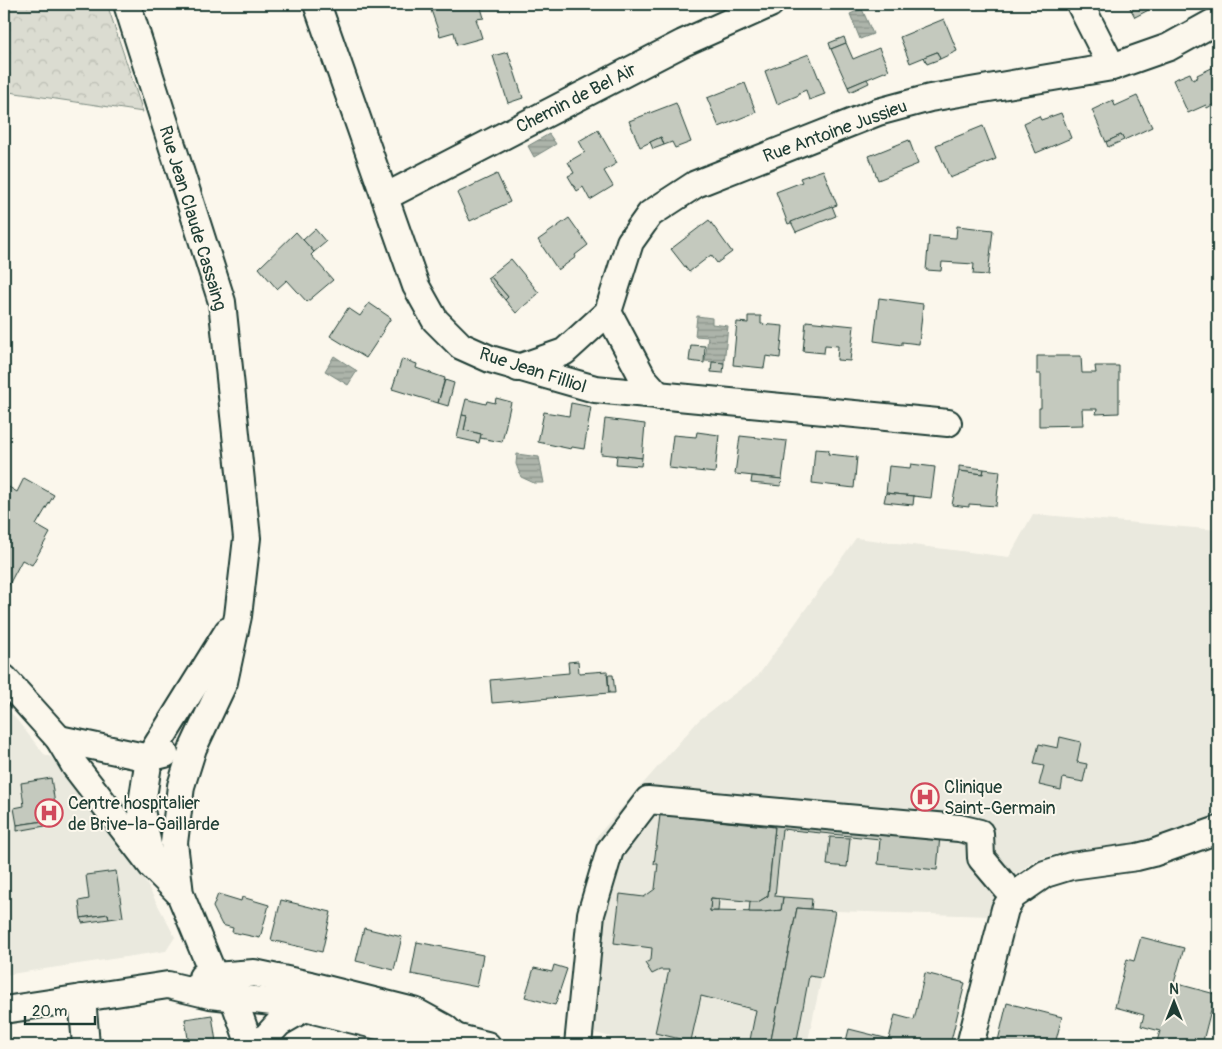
<svg xmlns="http://www.w3.org/2000/svg" width="1222" height="1049" font-family="Pangolin,sans-serif">
  <style>
    .built { fill: #eae9de }
    .forest { fill: url(#forest-crowns); stroke: #7d8c82 }
    .water { fill: url(#water-rules); stroke: #74847b }
    .building { fill: #c4c9be; stroke: #1f3d34 }
    .lines { fill: none; stroke-linecap: round; stroke-linejoin: round }
    .minor-casing { stroke: #1f3d34; stroke-width: 30 }
    .minor { stroke: #fbf7ec; stroke-width: 26 }
    .labels { text-anchor: middle; stroke-width: 4; stroke-linejoin: round; paint-order: stroke }
    .street-label { font-size: 18px; fill: #1f3d34; stroke: #fbf7ec }
    .poi-label { font-size: 18px; fill: #1f3d34; stroke: #fbf7ec; text-anchor: start }
  </style>
  <defs>
    <pattern id="forest-crowns" width="20" height="18" patternUnits="userSpaceOnUse" patternTransform="scale(1.25)"><rect width="20" height="18" fill="#dbdcd1"/><path d="M2 6a3 3 0 1 1 6 0M12 15a3 3 0 1 1 6 0" fill="none" stroke="#bcbeb4"/></pattern>
    <pattern id="water-rules" width="6" height="5" patternUnits="userSpaceOnUse" patternTransform="scale(1.25)"><rect width="6" height="5" fill="#adb4aa"/><path d="M0 2.5h6" fill="none" stroke="#8c948b"/></pattern>
  </defs>
  <rect width="100%" height="100%" fill="#fbf7ec"/>
  <filter id="ink" filterUnits="userSpaceOnUse"><feTurbulence type="fractalNoise" baseFrequency=".02" numOctaves="2"/><feDisplacementMap in="SourceGraphic" scale="10" xChannelSelector="R" yChannelSelector="G"/><feConvolveMatrix kernelMatrix="1 2 1 2 8 2 1 2 1" color-interpolation-filters="sRGB"/></filter>
  <g filter="url(#ink)">
    <g class="built">
      <polygon points="1033,514 1218,530 1218,816 1141,842 1051,855 1035,860 1003,885 990,916 836,911 807,1045 643,1045 567,1026 580,916 597,836 699,720 758,676 856,538 1009,557"/>
      <polygon points="4,704 44,754 51,757 138,868 175,937 166,951 4,975"/>
    </g>
    <polygon class="forest" points="4,4 107,4 143,112 9,92 4,65"/>
    <g class="water">
      <polygon points="862,9 873,34 860,39 850,14"/>
      <polygon points="549,134 556,144 534,157 528,146"/>
      <polygon points="697,316 712,318 712,324 728,326 724,363 705,361 708,337 695,336"/>
      <polygon points="334,356 357,371 348,385 325,371"/>
      <polygon points="517,454 539,457 544,483 534,483 521,477 516,464"/>
    </g>
    <g class="building">
      <polygon points="452,4 480,4 484,18 476,19 482,38 457,45 454,32 440,36 431,10"/>
      <polygon points="1128,4 1160,4 1135,17"/>
      <polygon points="944,19 957,51 940,59 937,52 910,63 900,37"/>
      <polygon points="844,37 846,43 831,49 829,43"/>
      <polygon points="846,43 853,59 879,48 889,70 848,87 831,49"/>
      <polygon points="508,52 523,98 508,103 493,56"/>
      <polygon points="937,52 940,59 927,64 924,57"/>
      <polygon points="809,54 825,94 809,100 806,90 799,93 799,95 777,104 765,71"/>
      <polygon points="1218,65 1218,102 1207,108 1206,105 1188,113 1173,80 1190,73 1193,80 1198,77 1197,75"/>
      <polygon points="867,79 869,83 850,92 848,87"/>
      <polygon points="745,83 756,112 719,127 707,98"/>
      <polygon points="1137,96 1152,127 1124,140 1121,135 1106,142 1092,110 1113,100 1115,106"/>
      <polygon points="676,103 691,142 675,148 672,142 664,145 661,137 640,147 629,121"/>
      <polygon points="1061,113 1071,138 1036,153 1024,123 1039,116 1041,120"/>
      <polygon points="983,126 996,159 950,178 936,145"/>
      <polygon points="598,130 617,163 604,171 613,186 590,200 583,187 577,191 568,176 574,173 568,162 585,152 579,141"/>
      <polygon points="1121,135 1124,140 1108,147 1106,142"/>
      <polygon points="661,137 664,145 653,149 650,142"/>
      <polygon points="909,140 918,164 878,180 869,156"/>
      <polygon points="823,170 837,205 788,224 776,192 802,182 800,178"/>
      <polygon points="497,174 510,202 470,221 457,193"/>
      <polygon points="832,206 836,216 796,232 791,222"/>
      <polygon points="569,218 588,245 575,255 576,257 558,270 538,240"/>
      <polygon points="709,220 732,252 717,263 711,255 689,272 671,249"/>
      <polygon points="957,226 993,230 988,275 973,274 974,264 942,262 941,271 926,270 929,236 956,238"/>
      <polygon points="315,229 326,242 314,252 303,240"/>
      <polygon points="296,232 314,252 311,255 333,280 307,302 287,280 277,289 259,268"/>
      <polygon points="511,259 539,293 516,313 505,300 508,297 490,276"/>
      <polygon points="490,276 508,297 505,300 487,278"/>
      <polygon points="879,298 923,304 919,344 902,342 902,345 874,341"/>
      <polygon points="369,303 391,318 383,330 384,331 366,358 330,336 348,308 360,316"/>
      <polygon points="748,316 761,316 761,324 783,326 780,358 766,356 764,368 733,365 737,322 748,323"/>
      <polygon points="806,321 854,326 850,361 837,360 838,346 825,345 824,353 803,351"/>
      <polygon points="691,345 705,346 704,363 689,361"/>
      <polygon points="1037,356 1081,356 1082,373 1096,373 1095,366 1119,366 1119,413 1096,414 1097,409 1082,409 1083,425 1039,426 1039,408 1041,408 1041,374 1037,374"/>
      <polygon points="402,359 417,364 416,368 445,378 438,403 392,389"/>
      <polygon points="712,362 724,363 723,373 711,372"/>
      <polygon points="445,380 454,383 448,406 438,403"/>
      <polygon points="496,398 511,402 502,442 480,438 481,434 464,430 467,416 462,415 466,399 486,404 487,401 495,403"/>
      <polygon points="571,403 591,407 584,449 572,447 571,449 538,442 544,412 569,416"/>
      <polygon points="462,415 467,416 464,430 481,434 479,443 457,438"/>
      <polygon points="605,419 645,424 642,458 601,454"/>
      <polygon points="697,432 719,435 715,473 669,468 673,435 696,437"/>
      <polygon points="740,436 787,441 782,479 735,474"/>
      <polygon points="815,449 829,450 828,454 857,457 854,488 812,483"/>
      <polygon points="617,455 642,458 641,466 616,464"/>
      <polygon points="911,464 935,467 931,498 886,493 889,466 910,468"/>
      <polygon points="959,466 984,469 983,474 959,471"/>
      <polygon points="984,469 1000,471 996,506 969,504 969,507 952,505 959,471 983,474"/>
      <polygon points="752,476 782,479 781,486 751,483"/>
      <polygon points="24,478 54,495 36,525 50,533 32,565 22,560 4,594 4,484 17,492"/>
      <polygon points="886,493 914,496 913,505 884,502"/>
      <polygon points="578,661 579,673 607,671 609,693 492,703 490,680 569,673 568,662"/>
      <polygon points="608,675 613,675 615,693 609,693"/>
      <polygon points="1060,737 1081,742 1077,762 1087,764 1083,782 1063,778 1061,790 1039,785 1044,766 1034,764 1039,744 1058,748"/>
      <polygon points="51,778 58,824 45,826 44,821 17,825 14,808 24,806 21,783"/>
      <polygon points="660,815 775,827 768,896 758,902 711,898 710,911 763,912 781,910 783,897 812,899 811,909 797,908 770,1045 749,1045 756,1010 701,996 690,1045 678,1045 680,1039 655,1033 669,970 660,970 652,974 645,963 651,960 652,948 614,943 620,894 644,897 655,889 658,864 654,864"/>
      <polygon points="770,818 940,835 937,870 878,864 880,839 782,829 775,896 783,897 781,910 763,912 749,912 750,902 758,902 768,896 775,827 769,826"/>
      <polygon points="44,821 45,826 17,831 17,825"/>
      <polygon points="830,837 850,838 847,867 827,865"/>
      <polygon points="116,871 123,917 109,919 108,914 81,918 79,901 89,899 86,875"/>
      <polygon points="218,894 241,901 242,897 269,905 260,938 232,932 233,928 222,925 213,907"/>
      <polygon points="711,898 719,899 718,911 710,911"/>
      <polygon points="281,900 331,912 322,952 271,940"/>
      <polygon points="797,908 835,911 822,978 809,976 796,1045 770,1045"/>
      <polygon points="108,914 109,919 82,923 81,918"/>
      <polygon points="364,928 402,937 394,970 356,961"/>
      <polygon points="1141,937 1184,948 1174,983 1215,994 1202,1045 1156,1045 1160,1031 1141,1026 1144,1015 1115,1007 1127,959 1134,961"/>
      <polygon points="417,942 483,955 477,987 411,974"/>
      <polygon points="554,965 567,969 555,1005 525,997 534,968 552,972"/>
      <polygon points="925,973 965,983 950,1045 845,1045 849,1029 889,1039 895,1015 914,1020"/>
      <polygon points="1007,1003 1062,1017 1055,1044 1044,1041 1043,1045 997,1045"/>
      <polygon points="212,1015 216,1042 189,1045 185,1019"/>
    </g>
    <g class="lines">
      <g class="minor-casing">
        <g id="minor">
          <polyline points="127,4 222,302 247,538 238,616 224,682 193,748 181,786 174,843 180,894"/>
          <polyline points="317,4 416,286 435,320 461,346 490,359 595,389 948,423"/>
          <polyline points="1080,4 1112,67"/>
          <polyline points="385,197 683,43 770,4"/>
          <polyline points="608,312 643,378 659,396"/>
          <polyline points="518,368 564,352 608,312 630,242 650,214 696,184 878,112 930,98 1112,67 1169,47 1218,20"/>
          <polyline points="4,678 59,739 75,766 152,866 180,894 214,976 233,997 250,1045"/>
          <polyline points="59,739 149,758 165,754"/>
          <polyline points="151,860 141,810 149,758 228,631"/>
          <polyline points="202,977 254,973 310,985 414,1011 445,1028 455,1037"/>
          <polyline points="82,998 86,1045"/>
          <polyline points="4,1010 168,985 210,995 272,1002 305,1008 440,1041 455,1037 487,1045"/>
          <polyline points="259,1045 279,1023 305,1008"/>
          <polyline points="578,1045 591,914 610,850 648,800 959,828 980,833 981,858 1013,896"/>
          <polyline points="970,1045 1005,909 1013,896 1045,874 1071,866 1137,857 1153,853 1218,830"/>
        </g>
      </g>
      <use href="#minor" class="minor"/>
    </g>
  </g>
  <defs>
    <g id="hospital-ring" transform="scale(1.4375)"><circle r="9.5" fill="#fbf7ec" stroke="#d1495b" stroke-width="1.5"/><path d="M-5-5h3v3.5h4V-5h3V5h-3V1.5h-4V5h-3Z" fill="#d1495b"/></g>
  </defs>
  <g fill-rule="evenodd">
    <use href="#hospital-ring" x="925" y="797"/>
    <use href="#hospital-ring" x="49" y="813"/>
  </g>
  <g class="labels">
    <g class="street-label">
      <text transform="translate(576 98) rotate(-27)" y="6">Chemin de Bel Air</text>
      <text transform="translate(835 131) rotate(-20)" y="6">Rue Antoine Jussieu</text>
      <text transform="translate(193 218) rotate(73)" y="6">Rue Jean Claude Cassaing</text>
      <text transform="translate(533 370) rotate(18)" y="6">Rue Jean Filliol</text>
    </g>
    <g class="poi-label">
      <text x="944" y="793">Clinique<tspan x="944" dy="21">Saint-Germain</tspan></text>
      <text x="68" y="809">Centre hospitalier<tspan x="68" dy="21">de Brive-la-Gaillarde</tspan></text>
    </g>
  </g>
  <rect width="1222" height="1049" fill="none" stroke="#fbf7ec" stroke-width="20"/>
  <rect x="10" y="10" width="1202" height="1029" fill="none" stroke="#1f3d34" stroke-width="2" filter="url(#ink)"/>
  <g transform="translate(1174 1002)" stroke="#fbf7ec" stroke-width="4" paint-order="stroke">
  <path d="M0-4L9 19L0 12L-9 19Z" fill="#1f3d34"/>
  <text y="-8" font-size="14" font-weight="bold" text-anchor="middle" fill="#1f3d34">N</text>
  </g>
  <path d="M25 1016v8h70v-8" fill="none" stroke="#1f3d34" stroke-width="2.5"/>
  <text x="32" y="1016" font-size="15" fill="#1f3d34" stroke="#fbf7ec" stroke-width="4" paint-order="stroke">20 m</text>
</svg>
